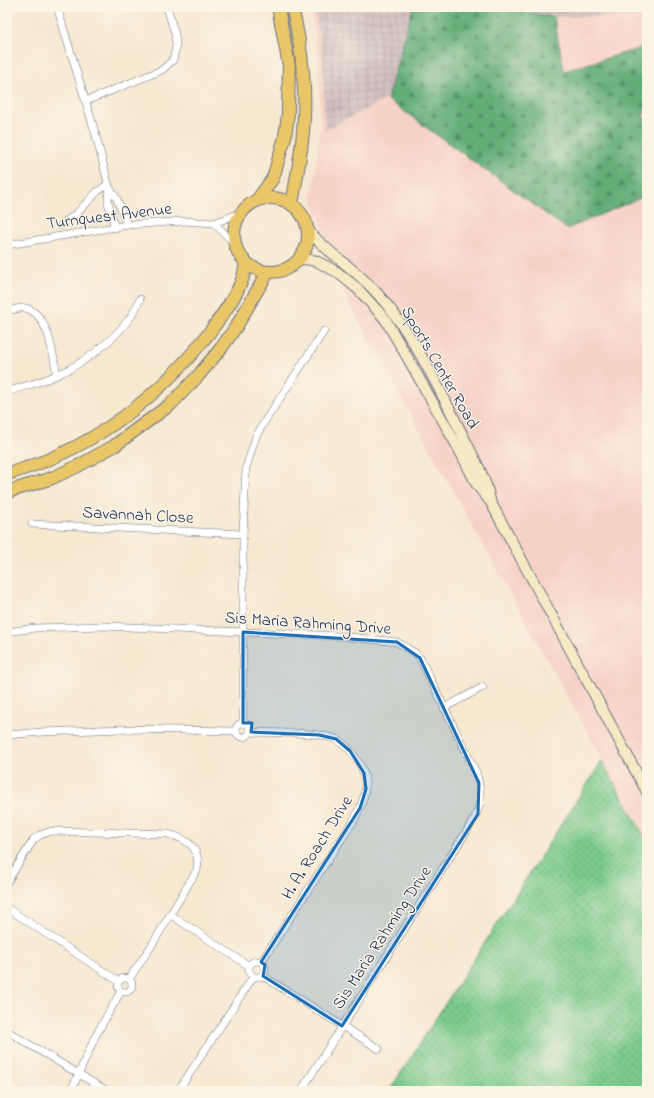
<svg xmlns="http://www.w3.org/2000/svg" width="654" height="1098" font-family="'Indie Flower',sans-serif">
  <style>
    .built { fill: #f6d2c5 }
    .industrial { fill: url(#industrial-grid) }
    .grass { fill: url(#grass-dots); stroke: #4a7c74 }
    .forest { fill: url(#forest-firs); stroke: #3f6e6a }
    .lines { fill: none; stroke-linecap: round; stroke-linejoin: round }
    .street-casing { stroke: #687086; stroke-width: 8 }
    .secondary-casing { stroke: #687086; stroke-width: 12 }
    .highway-casing { stroke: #687086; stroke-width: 14 }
    .street { stroke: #fff; stroke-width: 7 }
    .secondary { stroke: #f6e9c3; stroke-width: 10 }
    .highway { stroke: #e9c769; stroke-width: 12 }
    .marked { fill: #1f6fb2; fill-opacity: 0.2; stroke: #1f6fb2; stroke-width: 3; stroke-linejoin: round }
    .labels { text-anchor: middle; stroke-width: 3; stroke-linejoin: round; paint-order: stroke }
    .street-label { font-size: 17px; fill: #1b2f5e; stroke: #fcf5e5 }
  </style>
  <defs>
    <pattern id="industrial-grid" width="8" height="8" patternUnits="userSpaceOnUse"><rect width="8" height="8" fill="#d1bfbf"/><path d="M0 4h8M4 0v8" fill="none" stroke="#b3a4a7"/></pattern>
    <pattern id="grass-dots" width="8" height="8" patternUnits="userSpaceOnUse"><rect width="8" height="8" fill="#7aca8b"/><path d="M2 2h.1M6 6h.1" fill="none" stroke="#63a475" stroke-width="1.8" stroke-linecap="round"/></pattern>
    <pattern id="forest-firs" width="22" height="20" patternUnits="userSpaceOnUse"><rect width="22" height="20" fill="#63ae77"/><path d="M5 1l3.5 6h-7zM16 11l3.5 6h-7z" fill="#518e65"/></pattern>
  </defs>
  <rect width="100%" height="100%" fill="#fcf5e5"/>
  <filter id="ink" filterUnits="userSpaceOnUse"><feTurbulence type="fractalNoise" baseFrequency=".025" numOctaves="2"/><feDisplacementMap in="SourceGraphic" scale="8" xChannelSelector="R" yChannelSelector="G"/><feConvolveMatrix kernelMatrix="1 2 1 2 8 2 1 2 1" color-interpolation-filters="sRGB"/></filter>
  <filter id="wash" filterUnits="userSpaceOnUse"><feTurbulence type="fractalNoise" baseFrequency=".012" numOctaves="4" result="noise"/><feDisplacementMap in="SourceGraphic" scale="16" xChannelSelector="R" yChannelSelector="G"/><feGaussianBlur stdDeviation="0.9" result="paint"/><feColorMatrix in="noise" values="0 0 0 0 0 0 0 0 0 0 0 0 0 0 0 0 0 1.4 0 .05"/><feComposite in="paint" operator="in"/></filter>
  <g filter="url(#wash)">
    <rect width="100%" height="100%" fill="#f7e8d0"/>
    <polygon class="built" points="310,7 647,7 647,840 345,296 312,197 320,130 319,59"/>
    <g class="industrial">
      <polygon points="315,7 413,7 386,99 325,130 323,62"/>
      <polygon points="501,7 647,7 647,16 554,17"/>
    </g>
    <polygon class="grass" points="602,761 647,841 647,1091 389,1091"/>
    <polygon class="forest" points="413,7 501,7 554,17 564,71 647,46 647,112 643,114 647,125 647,195 567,229 387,99"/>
  </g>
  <g filter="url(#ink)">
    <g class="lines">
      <g class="street-casing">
        <g id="street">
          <polyline points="57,7 95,132 109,187 117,199 127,225"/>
          <polyline points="86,101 162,70 173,60 176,47 175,34 167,7"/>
          <polyline points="109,187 108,202 115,228"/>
          <polyline points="214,223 230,239 236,248"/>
          <polyline points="61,225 77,213 97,192 108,184"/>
          <polyline points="7,245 127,225 184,221 214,223 235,215 242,211"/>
          <path d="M 7,311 C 13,310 20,307 25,308 C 49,313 53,356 57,375"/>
          <path d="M 7,392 C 24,386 41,382 57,375 C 87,362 129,330 140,299"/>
          <polyline points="32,524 243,534"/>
          <path d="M 7,632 L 35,628 L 105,626 L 340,636 L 397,642 L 415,653 L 420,658 L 476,772 C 482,792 483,805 471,824 L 301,1091"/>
          <polyline points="444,708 483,687"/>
          <circle cx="243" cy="730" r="7"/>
          <polyline points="243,723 243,534 246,468 256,436 265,421 324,331"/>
          <path d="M 251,732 C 272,733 318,731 336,739 C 346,744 353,753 359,763 C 371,783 364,801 354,820 L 261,962"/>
          <polyline points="7,735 42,732 123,729 236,731"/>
          <path d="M 7,882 L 34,839 L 40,835 L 52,831 L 168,834 C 188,839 201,848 197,870 L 152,945 L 129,979"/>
          <polyline points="7,908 118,981"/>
          <polyline points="171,915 249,966"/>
          <circle cx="257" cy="969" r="8"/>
          <polyline points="263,976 379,1049"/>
          <circle cx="125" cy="985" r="7"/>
          <polyline points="7,1031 107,1091"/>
          <polyline points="71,1091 96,1035 121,991"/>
          <polyline points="178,1091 253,977"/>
        </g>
      </g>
      <g class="secondary-casing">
        <g id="secondary">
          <path d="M 308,230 C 327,253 353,267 373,289 C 409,326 437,384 460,430 C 471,453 485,475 490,500"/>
          <polyline points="299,260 306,259 316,261 337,272 358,289 385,319 406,355 460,451 477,485 490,501 647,792"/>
        </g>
      </g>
      <g class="highway-casing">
        <g id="highway">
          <path d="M 292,7 C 302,48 307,90 303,132 C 301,156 296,180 292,205"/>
          <circle cx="271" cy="235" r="37"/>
          <polyline points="257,200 273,178 285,137 288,114 289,66 278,7"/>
          <path d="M 7,474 C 88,451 154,402 206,337 C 218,321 235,299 242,280 C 244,275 245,268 246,263"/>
          <polyline points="7,492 52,478 78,466 114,446 171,404 198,376 222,347 236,327 268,272"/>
        </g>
      </g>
      <use href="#street" class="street"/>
      <use href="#secondary" class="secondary"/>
      <use href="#highway" class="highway"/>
    </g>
  </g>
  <path class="marked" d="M 243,632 L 397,642 L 420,658 L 479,783 L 478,814 L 342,1026 L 263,976 L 265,965 L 261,962 L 360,808 L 366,789 L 364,773 L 350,751 L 336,739 L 319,735 L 251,732 L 252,723 L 243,723 Z"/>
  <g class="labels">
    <g class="street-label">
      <text transform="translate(109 215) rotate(-7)" y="6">Turnquest Avenue</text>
      <text transform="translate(441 367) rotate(60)" y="6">Sports Center Road</text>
      <text transform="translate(138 514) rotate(3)" y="6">Savannah Close</text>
      <text transform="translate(308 622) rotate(4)" y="6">Sis Maria Rahming Drive</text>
      <text transform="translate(316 847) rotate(-58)" y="6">H. A. Roach Drive</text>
      <text transform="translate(381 937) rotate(-57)" y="6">Sis Maria Rahming Drive</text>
    </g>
  </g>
  <rect width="654" height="1098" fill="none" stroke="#fcf5e5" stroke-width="24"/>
</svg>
